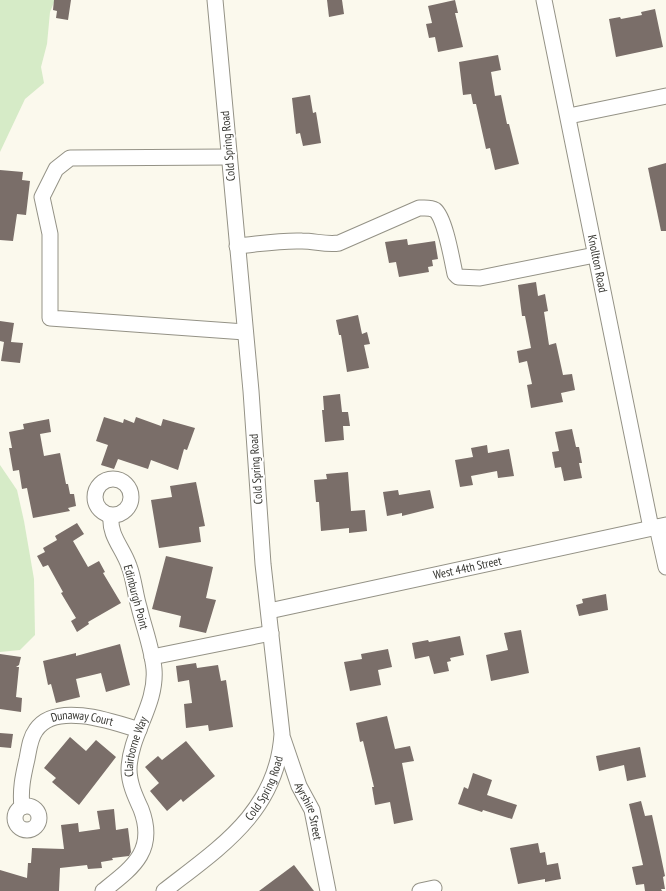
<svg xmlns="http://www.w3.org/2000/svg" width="666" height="891" font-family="'PT Sans Narrow',sans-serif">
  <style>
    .green { fill: #d6ebc7 }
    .building { fill: #7a6e69 }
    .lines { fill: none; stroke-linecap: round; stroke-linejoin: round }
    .minor-casing { stroke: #949286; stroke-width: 17 }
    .minor { stroke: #fff; stroke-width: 15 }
    .labels { text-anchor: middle; stroke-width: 4; stroke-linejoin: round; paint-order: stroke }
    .street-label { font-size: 12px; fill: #363631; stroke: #fff }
  </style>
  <rect width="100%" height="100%" fill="#fbf9ed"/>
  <g class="green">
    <polygon points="0,0 55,0 50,12 47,44 41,67 44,83 25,99 0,152"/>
    <polygon points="0,465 17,490 24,521 34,579 35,635 20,650 0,652"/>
  </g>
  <g class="building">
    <polygon points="54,0 71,0 68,20 56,18 57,11 53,10"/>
    <polygon points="327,0 342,0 344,14 329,17"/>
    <polygon points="455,0 458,13 455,13 463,47 438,52 435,37 429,38 426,24 432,23 428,6"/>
    <polygon points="655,9 663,47 616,57 609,19 620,17 621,19 642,15 641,12"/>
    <polygon points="498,55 501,70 491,72 495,96 501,95 507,124 509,124 519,164 495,170 490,148 486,149 476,104 473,104 471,94 463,95 459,62"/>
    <polygon points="310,95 313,113 316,112 321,143 303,146 300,133 296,134 292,98"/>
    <polygon points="666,163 666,231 661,231 648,168"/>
    <polygon points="0,170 23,172 22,180 30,181 26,215 17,214 13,241 0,240"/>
    <polygon points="407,239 408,245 435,241 438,259 432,260 433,266 428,267 429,272 399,277 396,262 389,263 385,242"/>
    <polygon points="536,282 538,296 545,294 548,311 544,312 549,345 556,343 563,375 572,374 575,390 561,393 563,402 531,408 527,385 532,384 527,361 519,363 517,351 531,348 525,316 522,316 518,285"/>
    <polygon points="358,315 362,334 367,332 370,344 364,345 369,368 347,372 341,335 339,335 336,320"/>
    <polygon points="0,321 14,323 11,342 23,343 20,363 1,361 4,342 0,341"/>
    <polygon points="340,394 342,412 348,412 350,426 343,426 344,440 325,442 322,410 324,410 323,396"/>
    <polygon points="104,417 123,423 124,419 134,423 136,417 161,426 163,419 195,428 187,450 184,449 178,470 151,460 148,469 118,459 114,469 101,465 108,445 96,441"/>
    <polygon points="49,419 51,432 40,434 44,456 60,453 66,484 68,484 70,494 74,494 76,506 68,508 70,511 33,518 27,488 22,489 19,470 13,471 9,448 12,448 9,432 24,429 23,424"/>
    <polygon points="572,429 576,447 579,447 582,463 579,463 582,478 564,481 561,467 555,468 552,452 559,451 555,432"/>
    <polygon points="487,445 488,453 509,449 514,476 498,478 497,471 471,476 473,485 460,487 455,460 473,457 471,448"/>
    <polygon points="348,472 351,511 365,510 367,531 349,533 349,528 321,531 319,502 316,502 314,480 327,479 326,474"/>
    <polygon points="196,482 205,526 199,527 201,542 159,548 151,500 172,497 170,486"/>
    <polygon points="398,490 399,495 430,490 434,508 402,516 402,513 387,516 383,492"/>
    <polygon points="77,523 84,534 73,541 88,567 99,561 105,572 103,573 121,603 88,622 89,624 77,632 71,621 76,618 61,593 63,592 48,565 43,567 37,556 45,552 43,548 57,540 55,536"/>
    <polygon points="166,556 213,567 206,598 216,600 206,633 179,627 181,616 152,609"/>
    <polygon points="606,594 608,610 579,616 576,605 583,603 582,599"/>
    <polygon points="521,630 529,673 491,681 486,655 508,650 504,633"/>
    <polygon points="460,636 464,655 450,658 451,661 447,662 449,671 434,674 429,656 415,659 412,643 428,640 429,642"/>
    <polygon points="120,644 130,685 106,692 101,673 76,679 80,697 56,703 51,684 48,685 43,661 76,653 76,656"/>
    <polygon points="388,649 392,667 378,670 381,685 350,691 344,662 362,659 361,654"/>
    <polygon points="0,654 21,657 19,665 16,667 19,667 16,697 22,698 21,712 0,709"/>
    <polygon points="196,663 197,668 218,665 221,681 226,680 233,727 209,731 208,725 186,728 184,704 192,703 189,680 178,682 176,666"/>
    <polygon points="387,716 395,749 410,746 414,761 402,763 413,820 394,824 390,802 375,805 372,787 374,787 363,741 360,742 356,723"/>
    <polygon points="0,733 13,734 11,748 0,747"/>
    <polygon points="70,737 86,751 96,740 116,757 79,805 52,782 56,778 44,768"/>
    <polygon points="186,741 215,776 183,802 181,799 167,811 150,791 159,783 145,767 158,756 162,760"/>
    <polygon points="640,747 646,777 627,781 624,765 599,771 596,756"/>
    <polygon points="473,773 492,780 487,795 517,805 512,819 483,810 482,812 458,804 464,787 468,789"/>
    <polygon points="641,801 645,816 652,815 659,847 665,876 663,877 665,889 661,889 662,891 645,891 644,884 636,885 632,867 643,865 629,804"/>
    <polygon points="114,809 116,830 128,828 131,852 129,856 112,858 113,860 101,862 102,868 88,869 87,865 60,868 59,891 0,891 0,870 27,878 28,863 31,863 32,848 64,849 61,825 78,823 79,832 100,829 97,811"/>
    <polygon points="538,843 540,853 545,852 547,865 558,863 561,879 545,882 545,879 518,884 510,848"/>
    <polygon points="294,865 314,891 259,891"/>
  </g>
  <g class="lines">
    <g class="minor-casing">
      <g id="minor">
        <path id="s1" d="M 544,0 L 651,528"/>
        <polyline points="569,116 666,96"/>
        <polyline points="229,157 70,158 56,169 42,197 50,234 50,318 245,332"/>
        <path d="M 237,246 C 259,244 281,240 302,241 C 315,241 326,245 339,243 L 419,208 C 425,208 430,207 435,210 C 445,218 452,260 455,274 L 458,277 L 480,278 L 595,255"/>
        <circle cx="113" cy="497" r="18"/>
        <polyline points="657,527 666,567"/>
        <path id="s2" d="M 269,611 L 666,525"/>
        <polyline points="152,657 271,633"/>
        <path id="s3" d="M 283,739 L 299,786 L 312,810 L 328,891"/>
        <circle cx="27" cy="818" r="12"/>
        <path id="s4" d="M 22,807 C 20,790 23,776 27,759 C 29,749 30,738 36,730 C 55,701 114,722 139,730"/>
        <path id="s5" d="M 103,891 C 132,868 157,851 141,809 C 135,796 129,783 129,769 C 130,734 157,705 154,669 C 152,648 144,628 139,607 C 135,594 134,579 129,566 C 123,548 109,536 111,516"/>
        <path id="s6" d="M 164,891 C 219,848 277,812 282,734 L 263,564 L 251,391 L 215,0"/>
        <polyline points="420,891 434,888"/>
      </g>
    </g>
    <use href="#minor" class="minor"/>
  </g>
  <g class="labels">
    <g class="street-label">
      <text transform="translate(228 146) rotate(-95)" y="4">Cold Spring Road</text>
      <text dy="4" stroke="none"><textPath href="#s1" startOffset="269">Knollton Road</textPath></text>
      <text transform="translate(256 469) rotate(-94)" y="4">Cold Spring Road</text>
      <text dy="4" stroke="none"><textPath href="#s2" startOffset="203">West 44th Street</textPath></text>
      <text transform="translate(136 597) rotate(75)" y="4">Edinburgh Point</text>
      <text dy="4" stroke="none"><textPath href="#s4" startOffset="130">Dunaway Court</textPath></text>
      <text dy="4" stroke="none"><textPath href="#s5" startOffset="165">Clairborne Way</textPath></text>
      <text dy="4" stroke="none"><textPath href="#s6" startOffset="146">Cold Spring Road</textPath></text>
      <text dy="4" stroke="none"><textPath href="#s3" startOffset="77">Ayrshire Street</textPath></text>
    </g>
  </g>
</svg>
